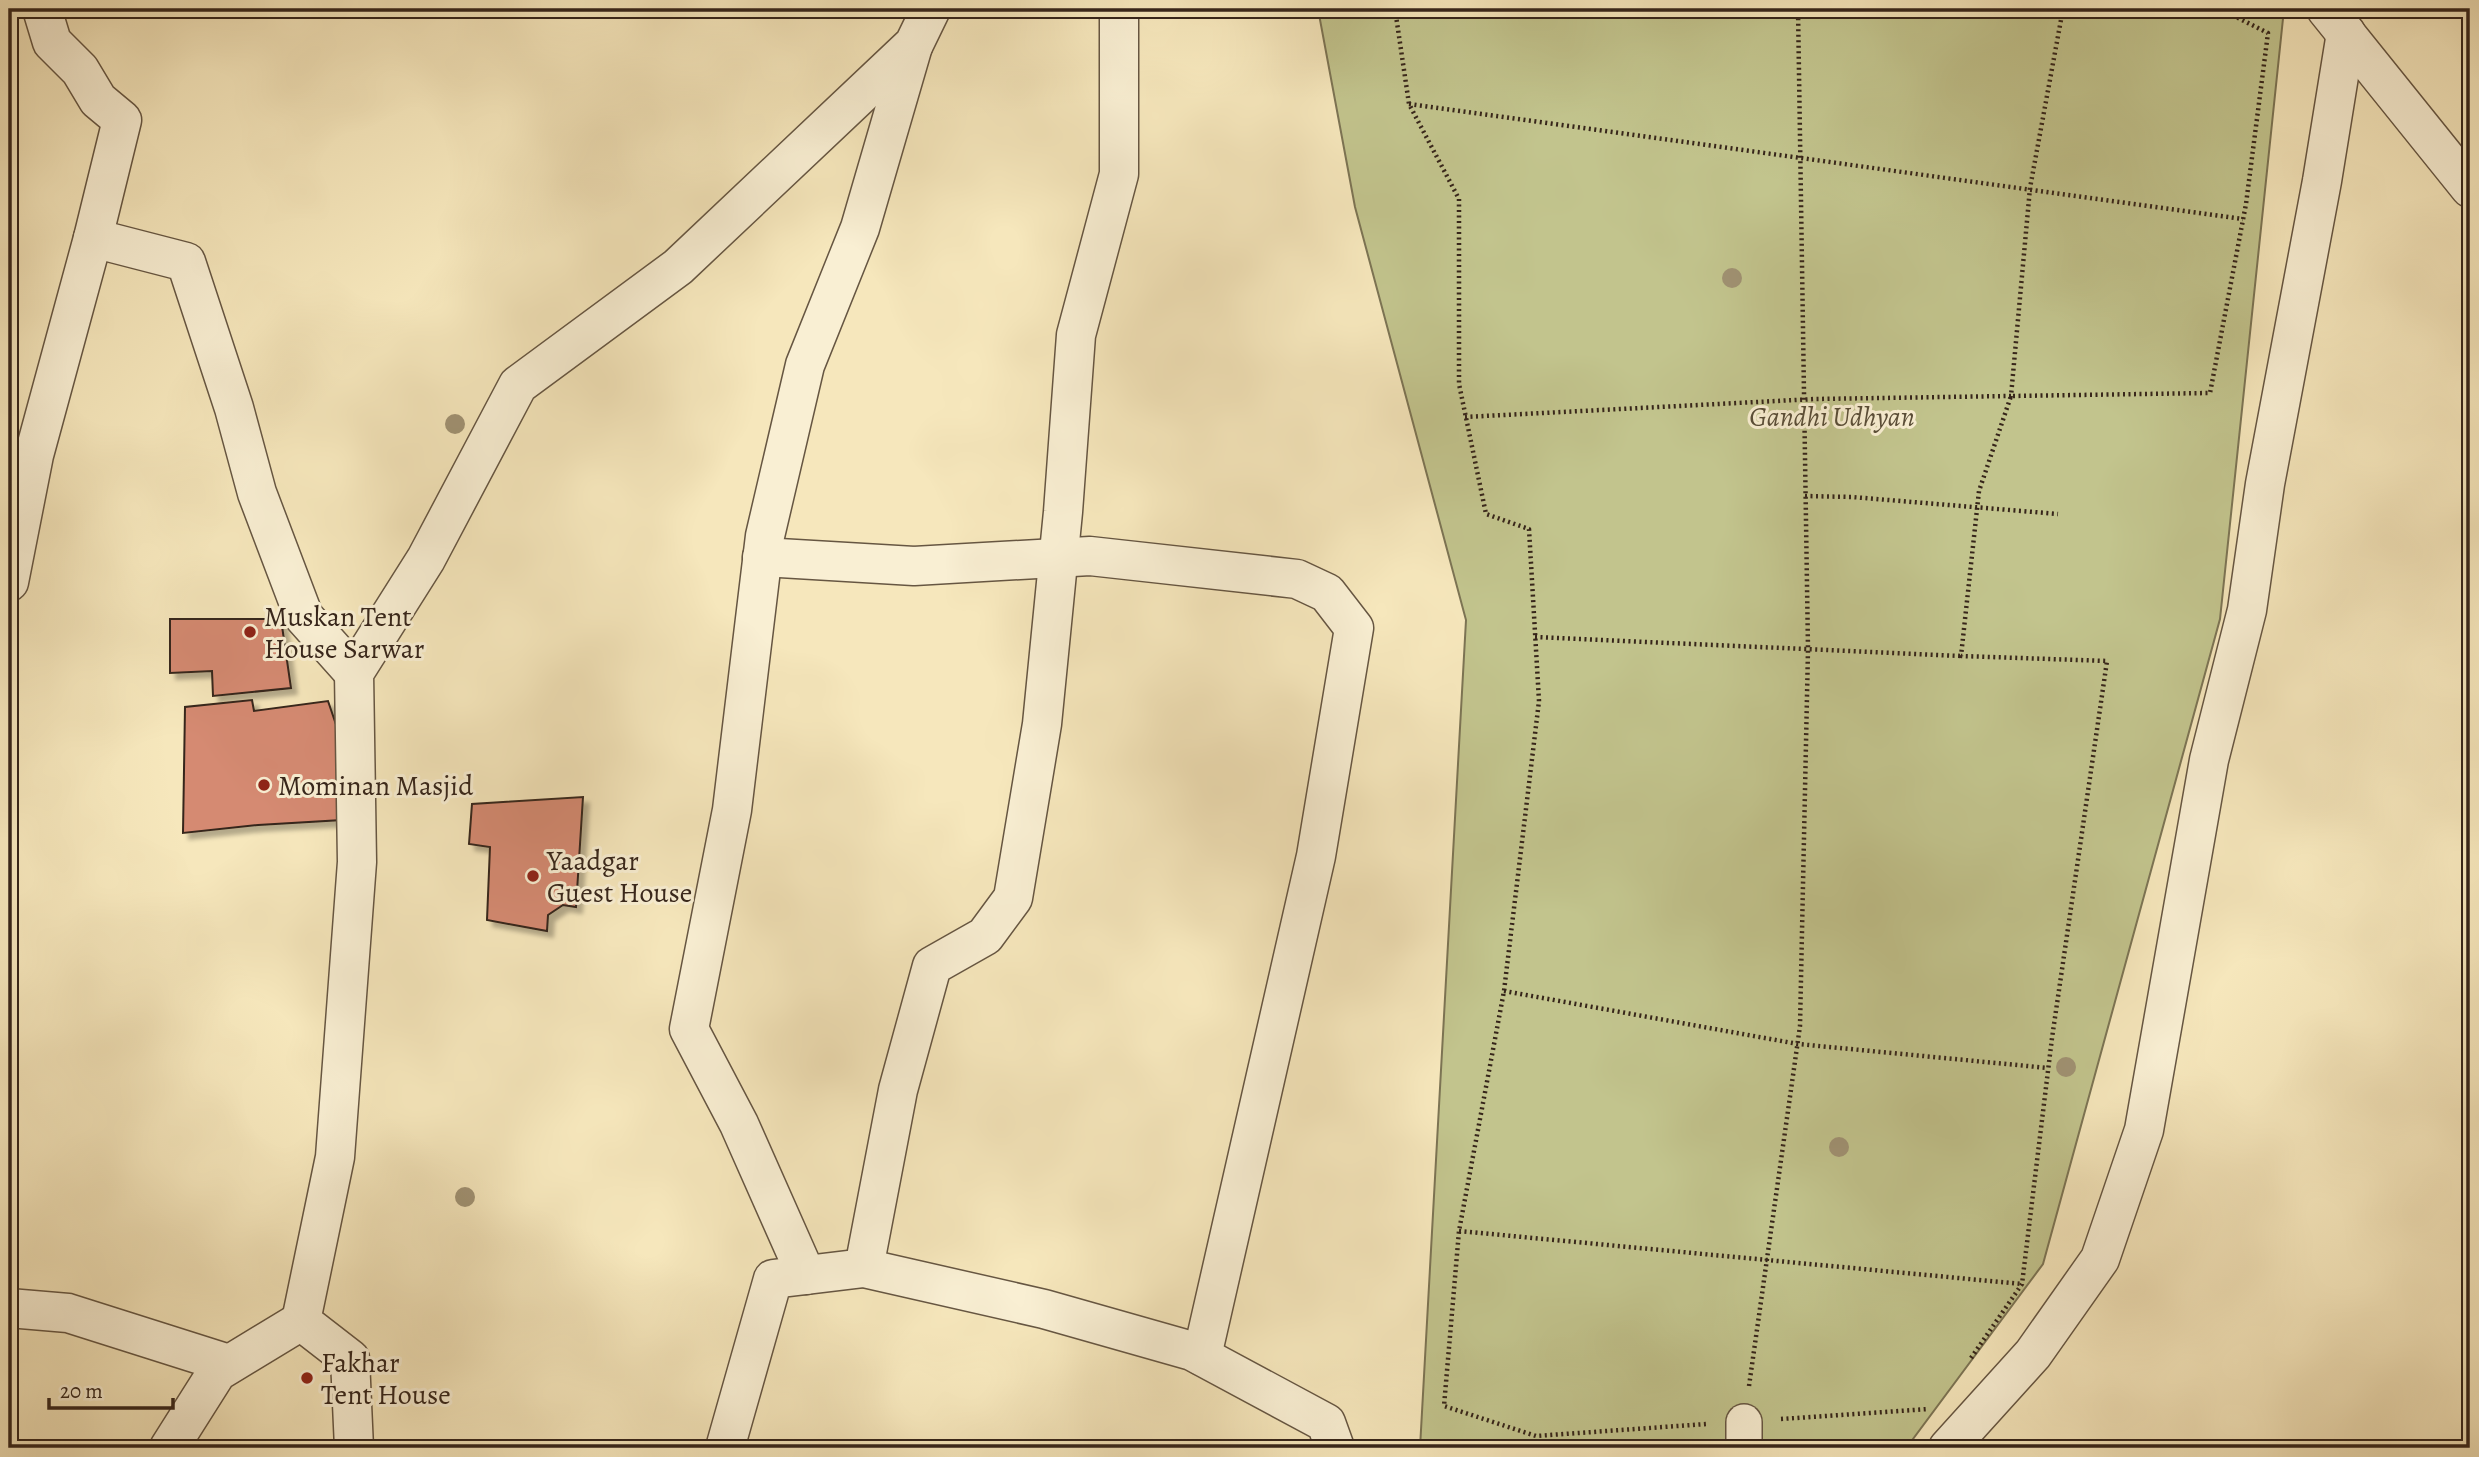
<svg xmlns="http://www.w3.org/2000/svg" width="2479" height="1457" font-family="Alegreya,serif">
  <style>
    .green { fill: #c2c48d; stroke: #7c7454; stroke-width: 2 }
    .building { fill: #d58a72; stroke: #36251a; stroke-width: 2; filter: url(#shadow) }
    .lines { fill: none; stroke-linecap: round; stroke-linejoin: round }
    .pedestrian-casing { stroke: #665642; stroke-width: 38 }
    .minor-casing { stroke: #665642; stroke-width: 41 }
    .path { stroke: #36251a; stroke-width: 4.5; stroke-dasharray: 2 3.5; stroke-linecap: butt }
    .pedestrian { stroke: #f9efd3; stroke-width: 35 }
    .minor { stroke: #f9efd3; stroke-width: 38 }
    .tree { fill: #a09273 }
    .poi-dot { fill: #8f2418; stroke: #f9efd3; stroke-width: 2.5 }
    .labels { text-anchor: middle; stroke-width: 6; stroke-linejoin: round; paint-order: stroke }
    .park-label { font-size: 28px; font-style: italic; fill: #594d37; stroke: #f9efd3 }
    .poi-label { font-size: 28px; fill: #36251a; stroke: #f9efd3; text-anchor: start }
  </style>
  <defs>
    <filter id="shadow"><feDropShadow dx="6" dy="6" stdDeviation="2" flood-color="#0004"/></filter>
  </defs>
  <rect width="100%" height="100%" fill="#f6e7bc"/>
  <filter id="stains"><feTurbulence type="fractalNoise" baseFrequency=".00286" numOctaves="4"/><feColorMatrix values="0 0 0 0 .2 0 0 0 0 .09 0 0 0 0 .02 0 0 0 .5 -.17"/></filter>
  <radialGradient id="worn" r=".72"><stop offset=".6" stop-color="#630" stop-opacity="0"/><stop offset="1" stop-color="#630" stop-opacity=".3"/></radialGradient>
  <polygon class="green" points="1318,9 2284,9 2220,619 2043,1264 1907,1447 1420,1448 1466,620 1355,207"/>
  <g class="building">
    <polygon points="170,619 281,619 291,688 213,696 212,671 170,673"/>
    <polygon points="252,700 254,711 328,701 345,751 342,820 258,825 183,833 185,707"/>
    <polygon points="583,797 576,907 563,905 548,915 547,931 487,920 490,847 469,844 472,804"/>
  </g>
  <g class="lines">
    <g class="pedestrian-casing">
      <polyline id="pedestrian" points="1744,1422 1744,1448"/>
    </g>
    <g class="minor-casing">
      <g id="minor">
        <polyline points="42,9 52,42 80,70 98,100 122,120 93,238 186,262 234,408 257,493 304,617 354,673"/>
        <polyline points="2326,9 2470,188"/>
        <polyline points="762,557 914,566 1090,556 1297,579 1327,593 1354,628 1316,856 1202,1356"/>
        <polyline points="9,582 34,455 93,238"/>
        <polyline points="864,1268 898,1090 932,966 985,936 1013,898 1042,724 1063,512 1076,335 1119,174 1119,9"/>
        <polyline points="806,1275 739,1124 689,1029 732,810 765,536 805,365 860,228 913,46"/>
        <polyline points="9,1308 68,1313 229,1364"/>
        <polyline points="169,1448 217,1372 301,1321"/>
        <polyline points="354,1448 350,1359 301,1321 335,1157 357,862 354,673 426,559 518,385 678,267 914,44 931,9"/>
        <polyline points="725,1448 773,1279 864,1268 1044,1309 1192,1351 1326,1423 1335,1448"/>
        <polyline points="1948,1448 2033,1354 2100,1259 2144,1130 2209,760 2247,610 2265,484 2322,181 2346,33"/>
      </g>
    </g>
    <g class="path">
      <polyline points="1395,9 1409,104 1459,199 1459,384 1486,514 1529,529 1539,701 1504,991 1459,1231 1444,1406 1536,1436 1706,1424"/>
      <polyline points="1409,104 2243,219"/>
      <polyline points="1465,417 1815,399 2011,396 2030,188 2063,9"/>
      <polyline points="1805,496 1852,497 2058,514"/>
      <polyline points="1535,637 1961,656"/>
      <polyline points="1504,991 1798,1044 2048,1068"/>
      <polyline points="1459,1231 2022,1284"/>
      <polyline points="1971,1358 2022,1284 2052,1038 2107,661 1961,656 1979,491 2011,396 2210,393 2246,204 2268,33 2220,9"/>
      <polyline points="1749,1386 1800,1026 1808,649 1798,9"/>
      <polyline points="1781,1419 1929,1409"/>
    </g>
    <use href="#pedestrian" class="pedestrian"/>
    <use href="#minor" class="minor"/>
  </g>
  <g class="tree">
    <circle cx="1732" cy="278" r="10"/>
    <circle cx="455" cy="424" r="10"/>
    <circle cx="2066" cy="1067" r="10"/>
    <circle cx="1839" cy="1147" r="10"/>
    <circle cx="465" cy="1197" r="10"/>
  </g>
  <g class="poi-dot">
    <circle cx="250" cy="632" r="7"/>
    <circle cx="264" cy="785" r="7"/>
    <circle cx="533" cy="876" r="7"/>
    <circle cx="307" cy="1378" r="7"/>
  </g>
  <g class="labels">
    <g class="park-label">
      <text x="1832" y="426">Gandhi Udhyan</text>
    </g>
    <g class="poi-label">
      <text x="264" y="626">Muskan Tent<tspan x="264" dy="32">House Sarwar</tspan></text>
      <text x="278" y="795">Mominan Masjid</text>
      <text x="547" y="870">Yaadgar<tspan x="547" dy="32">Guest House</tspan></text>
      <text x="321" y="1372">Fakhar<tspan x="321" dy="32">Tent House</tspan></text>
    </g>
  </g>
  <rect width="2479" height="1457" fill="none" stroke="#f6e7bc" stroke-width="35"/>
  <rect x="10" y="10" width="2458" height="1436" fill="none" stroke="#36251a" stroke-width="3.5"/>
  <rect x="18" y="18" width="2444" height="1422" fill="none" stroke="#36251a" stroke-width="2"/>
  <path d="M49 1398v10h124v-10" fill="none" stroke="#36251a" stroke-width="3.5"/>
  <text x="60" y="1398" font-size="21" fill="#36251a" stroke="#f9efd3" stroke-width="5" paint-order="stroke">20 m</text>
  <rect width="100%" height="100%" filter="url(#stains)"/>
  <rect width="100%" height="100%" fill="url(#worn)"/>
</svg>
